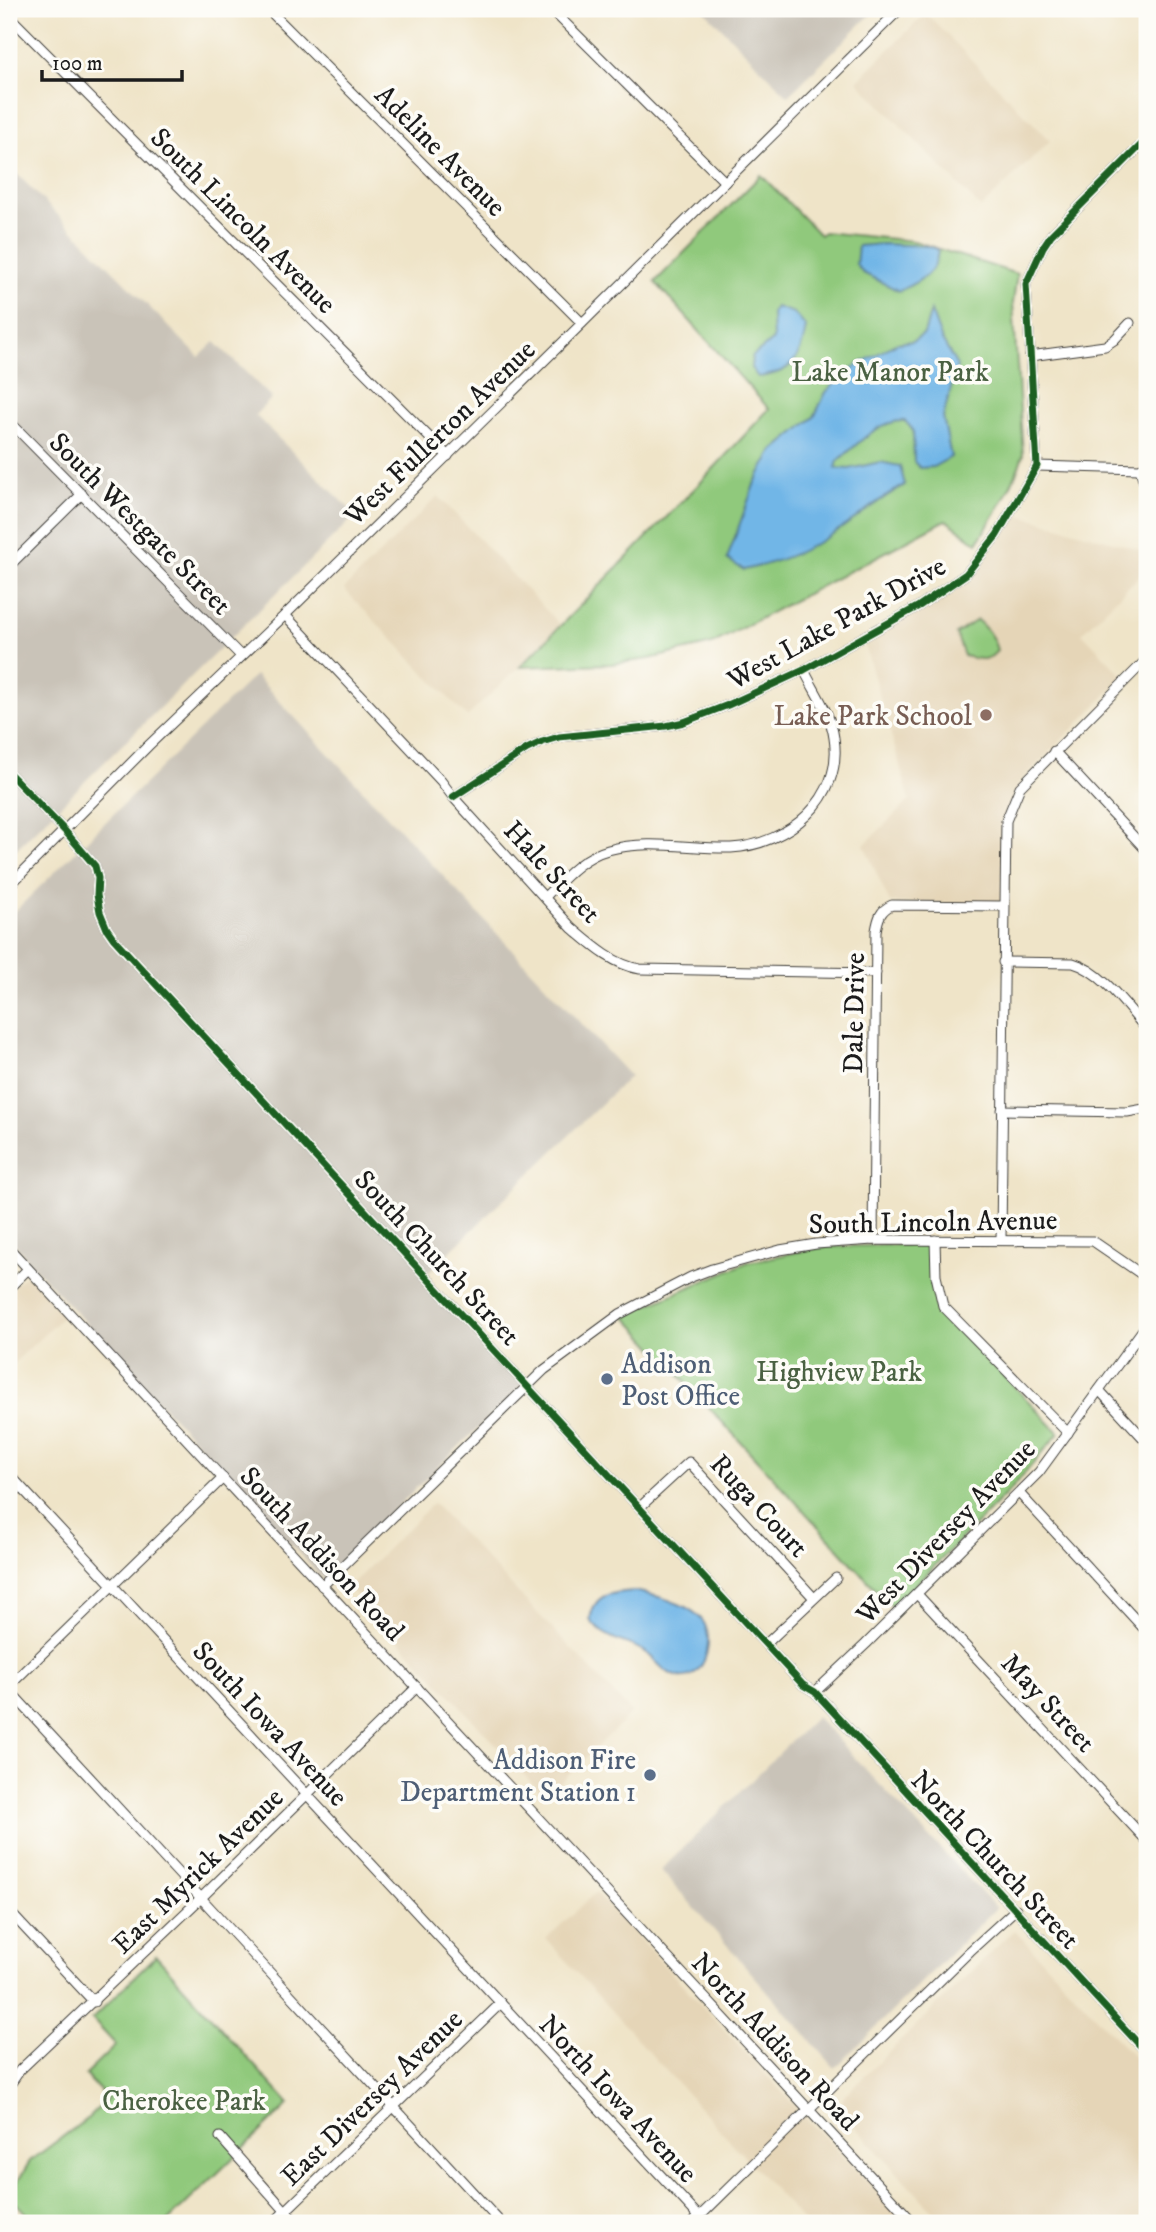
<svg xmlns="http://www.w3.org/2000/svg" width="1156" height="2232" font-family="'IM FELL DW Pica',serif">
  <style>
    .built { fill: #e5d5b7 }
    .industrial { fill: #c9c3b8 }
    .green { fill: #90c97c; stroke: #56724c; stroke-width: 2 }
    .water { fill: #71b6e7; stroke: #466982; stroke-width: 2 }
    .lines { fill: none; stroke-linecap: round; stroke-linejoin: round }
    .minor-casing { stroke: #3c3a36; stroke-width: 11 }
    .minor { stroke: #fff; stroke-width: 9 }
    .cycleway-casing { stroke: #fdfcf7; stroke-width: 11 }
    .cycleway { stroke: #1b5e20; stroke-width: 7 }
    .education-dot { fill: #8d6e63; stroke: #fdfcf7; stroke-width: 2.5 }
    .service-dot { fill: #5c6f8a; stroke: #fdfcf7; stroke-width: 2.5 }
    .labels { text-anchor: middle; stroke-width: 7; stroke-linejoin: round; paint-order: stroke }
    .street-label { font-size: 28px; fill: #1c1c1c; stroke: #fdfcf7 }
    .park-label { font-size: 28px; fill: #4a6142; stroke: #fdfcf7 }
    .education-label { font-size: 28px; fill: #785e54; stroke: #fdfcf7; text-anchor: end }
    .service-label { font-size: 28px; fill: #4e5e75; stroke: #fdfcf7; text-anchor: start }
  </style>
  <rect width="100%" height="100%" fill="#fdfcf7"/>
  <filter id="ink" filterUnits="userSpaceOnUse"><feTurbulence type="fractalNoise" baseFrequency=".0143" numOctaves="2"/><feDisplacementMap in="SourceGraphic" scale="14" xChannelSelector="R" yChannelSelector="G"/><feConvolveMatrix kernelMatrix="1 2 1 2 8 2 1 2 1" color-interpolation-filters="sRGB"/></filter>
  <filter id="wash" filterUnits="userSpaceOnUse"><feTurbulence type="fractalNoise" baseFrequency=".00686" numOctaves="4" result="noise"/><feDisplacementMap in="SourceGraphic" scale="28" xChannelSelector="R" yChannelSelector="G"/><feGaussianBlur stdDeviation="1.57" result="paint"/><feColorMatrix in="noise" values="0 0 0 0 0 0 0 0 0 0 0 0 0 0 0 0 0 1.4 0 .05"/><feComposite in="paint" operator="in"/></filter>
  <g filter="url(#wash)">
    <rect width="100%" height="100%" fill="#efe4c8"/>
    <g class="built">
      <polygon points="926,13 1050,141 981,208 857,81"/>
      <polygon points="438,496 561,626 467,717 344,589"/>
      <polygon points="1013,513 1147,552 1147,568 1082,633 1124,677 1018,784 1003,821 1001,903 890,903 864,845 910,800 863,639 918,611 951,590 975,570 988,554"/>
      <polygon points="27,1273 65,1314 12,1365 9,1362 9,1291"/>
      <polygon points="433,1503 632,1713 545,1797 349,1587"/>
      <polygon points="596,1892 800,2111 907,2223 805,2223 546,1939"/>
      <polygon points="1014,1930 1147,2071 1147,2223 944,2223 842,2113 842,2098"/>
    </g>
    <g class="industrial">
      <polygon points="703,9 876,9 788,96"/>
      <polygon points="9,166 199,357 215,342 272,398 255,415 356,515 9,856"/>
      <polygon points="255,675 630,1076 423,1278 522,1385 323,1579 32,1265 9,1237 9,917"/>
      <polygon points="816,1717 996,1908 835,2068 661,1870"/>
    </g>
    <g class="green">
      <path d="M 761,175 L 820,235 L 824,232 L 914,241 L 1017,274 L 1013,303 L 1023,455 C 1013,487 994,516 977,543 L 946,520 L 712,644 L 649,659 L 611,664 L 520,667 L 701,482 L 769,409 L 655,282 Z"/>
      <path d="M 977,620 C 987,629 993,636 997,650 C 990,663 976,659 964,656 L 956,634 Z"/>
      <polygon points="931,1244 936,1299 950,1319 1059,1433 1013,1487 893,1608 624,1315 748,1262 822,1247"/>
      <polygon points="156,1956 289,2104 166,2223 35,2223 13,2200 11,2195 13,2189 30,2161 88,2118 108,2099 85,2075 116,2045 92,2019"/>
    </g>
    <g class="water">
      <path d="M 883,244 L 928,246 L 938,249 C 937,274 920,281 899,291 L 863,273 L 856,265 L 858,246 Z"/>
      <path d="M 776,307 L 794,313 L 806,327 C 801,359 792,373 758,377 L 751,368 L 752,357 L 773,340 L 772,313 Z"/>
      <path d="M 931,311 L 941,338 L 957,366 L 943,417 L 951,457 L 933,467 L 920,468 L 914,462 L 913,430 L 905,421 C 878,420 858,444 838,461 L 836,468 L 849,469 L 880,462 L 900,466 L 905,485 C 876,500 854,522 826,538 C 801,553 772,564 744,570 L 727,559 L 755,482 L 773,451 L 814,417 L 826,392 L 847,371 L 897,343 L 913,341 L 924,334 Z"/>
      <path d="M 634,1591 C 654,1595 689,1603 702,1620 C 716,1638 705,1681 679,1677 C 662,1674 655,1656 640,1649 C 622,1641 602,1637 590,1620 C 594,1593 610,1593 634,1591 Z"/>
    </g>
  </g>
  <g filter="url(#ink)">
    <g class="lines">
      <g class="minor-casing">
        <g id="minor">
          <polyline points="268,9 582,323"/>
          <polyline points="551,9 725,182"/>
          <polyline points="9,16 448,456"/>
          <polyline points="1030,356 1105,346 1114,340 1130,323"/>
          <polyline points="9,421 241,656"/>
          <polyline points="1037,466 1140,469 1147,465"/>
          <polyline points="1140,469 1144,482"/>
          <polyline points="9,566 82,494"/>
          <path d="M 285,615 L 441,781 L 453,797 L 572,928 C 592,945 614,965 640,969 L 876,973"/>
          <polyline points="1054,751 1147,851"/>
          <polyline points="9,773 65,831 95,866 98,878 97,895 100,912 107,929 114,939 803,1685 815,1692 1147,2053"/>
          <polyline points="453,797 527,749 542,742 559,737 666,726 684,722 728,705 804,670 919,606 966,574 997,535 1037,466 1026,284 1043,247 1051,235 1147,139"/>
          <polyline points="9,886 148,746 285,615 552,353 900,9"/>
          <path d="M 545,897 C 564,878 582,857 608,850 C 648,839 691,849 731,848 C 788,845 844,798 834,738 C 831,714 814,691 804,670"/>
          <path d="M 1003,962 L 1073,963 C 1102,971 1127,1007 1147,1030"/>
          <polyline points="1002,1110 1127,1112 1144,1109 1147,1107"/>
          <polyline points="1001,1239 1006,821 1020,787 1147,659"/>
          <path d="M 873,1240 L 876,931 C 878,919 880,910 892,905 L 1004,906"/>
          <polyline points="935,1240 936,1276 943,1306 1068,1433"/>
          <polyline points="9,1248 914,2223"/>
          <polyline points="9,1288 28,1269"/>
          <polyline points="1099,1390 1147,1442"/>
          <polyline points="9,1474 705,2223"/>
          <polyline points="1019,1493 1147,1632"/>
          <polyline points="640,1507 689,1462 814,1598"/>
          <polyline points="322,1586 544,1370 620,1314 691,1277 712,1269 780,1250 816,1244 873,1240 1093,1241 1147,1278"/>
          <polyline points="917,1594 1147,1841"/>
          <polyline points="766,1644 836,1578"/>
          <polyline points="9,1686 223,1478"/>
          <polyline points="9,1690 501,2223"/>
          <polyline points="815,1692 866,1644 1039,1472 1147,1324"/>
          <polyline points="9,1911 94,2002"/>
          <polyline points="9,2086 20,2070 201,1898 417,1687"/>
          <polyline points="220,2137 296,2223"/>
          <polyline points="273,2223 501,2003"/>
          <polyline points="693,2223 970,1951 1016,1909"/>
        </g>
      </g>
      <use href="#minor" class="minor"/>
      <g class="cycleway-casing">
        <g id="cycleway">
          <polyline points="9,773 65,831 95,866 98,878 97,895 100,912 107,929 114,939 803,1685 815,1692 1147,2053"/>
          <polyline points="453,797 527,749 542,742 559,737 666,726 684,722 728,705 804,670 919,606 966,574 997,535 1037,466 1026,284 1043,247 1051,235 1147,139"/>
        </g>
      </g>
      <use href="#cycleway" class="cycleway"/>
    </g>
  </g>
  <circle class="education-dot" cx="986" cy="715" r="7"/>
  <g class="service-dot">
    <circle cx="607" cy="1379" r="7"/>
    <circle cx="650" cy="1775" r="7"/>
  </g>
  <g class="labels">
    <g class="street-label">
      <text transform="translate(441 150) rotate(45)" y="10">Adeline Avenue</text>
      <text transform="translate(244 220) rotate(45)" y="10">South Lincoln Avenue</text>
      <text transform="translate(439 432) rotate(-44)" y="10">West Fullerton Avenue</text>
      <text transform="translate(141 523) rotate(45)" y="10">South Westgate Street</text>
      <text transform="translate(836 622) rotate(-29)" y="10">West Lake Park Drive</text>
      <text transform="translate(553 871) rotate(47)" y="10">Hale Street</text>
      <text transform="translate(853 1013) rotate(-89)" y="10">Dale Drive</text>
      <text transform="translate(933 1221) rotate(-1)" y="10">South Lincoln Avenue</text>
      <text transform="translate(438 1257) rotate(47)" y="10">South Church Street</text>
      <text transform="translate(760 1505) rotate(47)" y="10">Ruga Court</text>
      <text transform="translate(945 1531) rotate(-46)" y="10">West Diversey Avenue</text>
      <text transform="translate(323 1553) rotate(47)" y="10">South Addison Road</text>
      <text transform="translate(1049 1702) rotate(47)" y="10">May Street</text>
      <text transform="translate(271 1723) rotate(47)" y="10">South Iowa Avenue</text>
      <text transform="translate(996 1859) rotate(47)" y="10">North Church Street</text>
      <text transform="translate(197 1870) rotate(-44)" y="10">East Myrick Avenue</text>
      <text transform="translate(776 2041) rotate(47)" y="10">North Addison Road</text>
      <text transform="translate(371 2097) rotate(-44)" y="10">East Diversey Avenue</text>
      <text transform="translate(619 2098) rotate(47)" y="10">North Iowa Avenue</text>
    </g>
    <g class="park-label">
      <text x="890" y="381">Lake Manor Park</text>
      <text x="839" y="1381">Highview Park</text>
      <text x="184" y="2110">Cherokee Park</text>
    </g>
    <g class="education-label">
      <text x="972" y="725">Lake Park School</text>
    </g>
    <g class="service-label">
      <text x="621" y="1373">Addison<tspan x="621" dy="32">Post Office</tspan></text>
      <text x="636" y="1769" text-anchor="end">Addison Fire<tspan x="636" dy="32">Department Station 1</tspan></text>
    </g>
  </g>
  <rect width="1156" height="2232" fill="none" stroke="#fdfcf7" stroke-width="35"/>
  <path d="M42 70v10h140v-10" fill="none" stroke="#1c1c1c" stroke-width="3.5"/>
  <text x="52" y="70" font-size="21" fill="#1c1c1c" stroke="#fdfcf7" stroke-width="5" paint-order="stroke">100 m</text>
</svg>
